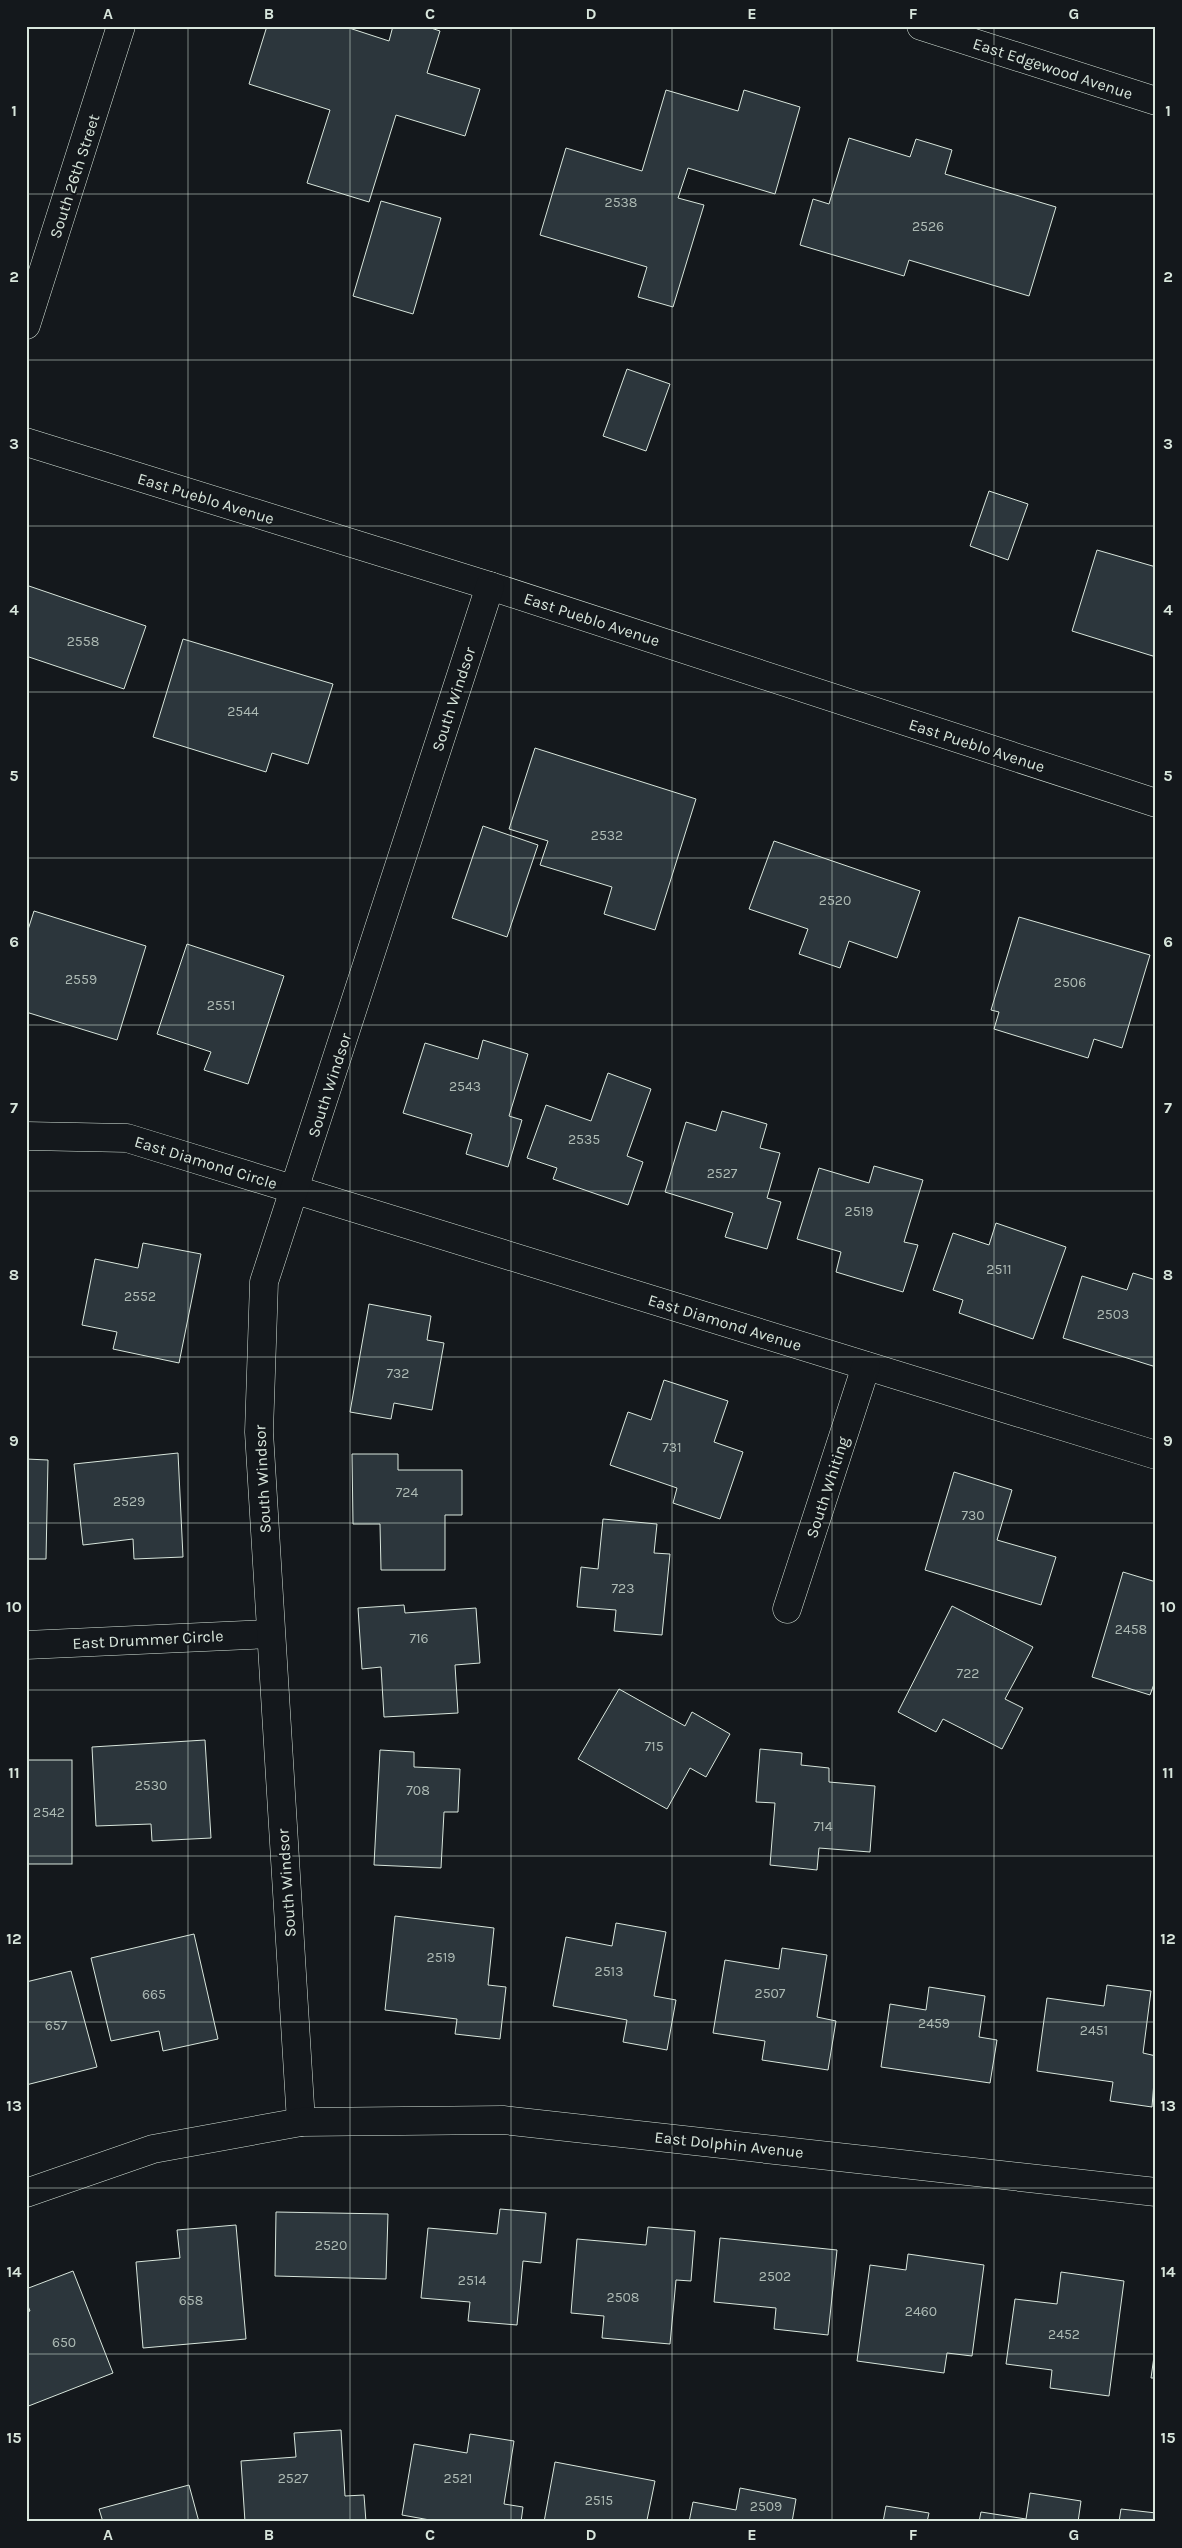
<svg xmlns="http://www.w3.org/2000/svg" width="1182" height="2548" font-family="Karla,sans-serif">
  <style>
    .building { fill: #2c363c; stroke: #d8e6dc }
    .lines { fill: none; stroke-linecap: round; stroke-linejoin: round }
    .minor-casing { stroke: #d8e6dc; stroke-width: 29 }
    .minor { stroke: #14181c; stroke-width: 28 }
    .grid { fill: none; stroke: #d8e6dc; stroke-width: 1; stroke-opacity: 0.55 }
    .labels { text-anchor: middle; stroke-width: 4; stroke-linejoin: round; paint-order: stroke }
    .number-label { font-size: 14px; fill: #adbab4 }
    .street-label { font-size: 16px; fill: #d8e6dc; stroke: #14181c }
    .neatline { fill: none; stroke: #d8e6dc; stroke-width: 2 }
    .grid-label { font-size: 16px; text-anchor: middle; font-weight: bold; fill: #d8e6dc }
  </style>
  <rect width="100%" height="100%" fill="#14181c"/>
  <g class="building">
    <polygon points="267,26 306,28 307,26 343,26 389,41 393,26 425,26 440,31 427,73 480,89 465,136 396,115 369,202 307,183 330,110 249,84"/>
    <polygon points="666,90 738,111 744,90 800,107 775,194 688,168 678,198 704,205 673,307 638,297 647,267 540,235 566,148 642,171"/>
    <polygon points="849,138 910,157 916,139 952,150 945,174 1056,207 1029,296 909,260 904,276 800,245 813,199 829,204"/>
    <polygon points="381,201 441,218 413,314 353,296"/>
    <polygon points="627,369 670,384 646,451 603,436"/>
    <polygon points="989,491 1028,504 1008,560 970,546"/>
    <polygon points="1097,550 1156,567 1156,657 1072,631"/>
    <polygon points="26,585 146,626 124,689 26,656"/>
    <polygon points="183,639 333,684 308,764 272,753 266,772 153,737"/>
    <polygon points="535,748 696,799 655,930 604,914 612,887 540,865 548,841 509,829"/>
    <polygon points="483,826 538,845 507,937 452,918"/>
    <polygon points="774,841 920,891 897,958 849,941 840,968 799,954 808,929 749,909"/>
    <polygon points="34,911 146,946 117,1040 26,1012 26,936"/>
    <polygon points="1019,917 1150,955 1122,1048 1094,1039 1088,1058 994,1029 999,1012 991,1010"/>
    <polygon points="187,944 284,976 248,1084 204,1070 211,1052 157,1034"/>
    <polygon points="483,1040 528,1054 509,1116 522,1120 508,1167 466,1154 472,1134 403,1113 425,1043 478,1059"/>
    <polygon points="608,1073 651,1089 627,1156 643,1162 628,1205 553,1179 557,1168 527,1158 546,1105 591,1121"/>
    <polygon points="722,1111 767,1124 760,1148 780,1153 767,1198 781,1202 767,1249 725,1237 733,1213 665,1192 686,1122 716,1131"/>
    <polygon points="874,1166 923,1180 904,1242 918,1245 903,1292 836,1272 841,1252 797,1239 819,1168 869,1183"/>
    <polygon points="996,1223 1066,1247 1033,1339 959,1313 963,1300 933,1290 953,1233 989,1245"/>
    <polygon points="143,1243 201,1254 179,1363 113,1349 117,1332 82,1325 95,1259 138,1268"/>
    <polygon points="1133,1273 1156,1280 1156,1367 1063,1338 1082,1276 1127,1290"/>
    <polygon points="369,1304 431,1316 427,1340 444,1343 432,1410 394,1403 391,1419 350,1412"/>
    <polygon points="664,1380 728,1401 714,1442 743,1452 720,1519 673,1503 677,1488 610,1465 628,1412 651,1420"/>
    <polygon points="178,1453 183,1557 134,1559 133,1539 83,1545 74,1464"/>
    <polygon points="352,1454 398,1454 398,1470 462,1470 462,1515 445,1515 445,1570 381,1570 380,1524 353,1524"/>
    <polygon points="26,1459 48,1460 46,1559 26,1559"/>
    <polygon points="954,1472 1012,1490 997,1540 1056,1557 1041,1605 925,1570"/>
    <polygon points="603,1519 657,1524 654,1553 670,1554 662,1635 614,1631 616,1610 577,1607 581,1567 598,1569"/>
    <polygon points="1123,1572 1156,1582 1156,1684 1154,1684 1150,1695 1092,1677"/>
    <polygon points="404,1605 405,1613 476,1608 480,1663 455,1665 458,1713 384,1717 381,1667 362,1669 358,1608"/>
    <polygon points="952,1606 1033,1647 1005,1699 1023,1708 1002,1749 943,1719 936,1732 898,1712"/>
    <polygon points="619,1689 685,1726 692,1712 730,1734 706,1777 690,1768 667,1809 578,1759"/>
    <polygon points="205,1740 211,1838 152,1841 151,1824 96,1826 92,1747"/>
    <polygon points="760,1749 802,1753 801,1765 829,1768 829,1782 875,1786 870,1852 819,1848 817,1870 770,1865 775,1803 756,1802"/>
    <polygon points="380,1750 414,1752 414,1767 460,1769 458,1812 444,1812 441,1868 374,1865"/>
    <rect x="26" y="1760" width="46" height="104"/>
    <polygon points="395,1916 494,1928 488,1985 506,1987 500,2039 455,2034 457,2019 385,2010"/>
    <polygon points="616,1923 666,1932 654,1996 676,2000 667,2050 623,2042 627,2020 553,2006 566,1937 612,1946"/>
    <polygon points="194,1934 218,2039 163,2051 159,2031 111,2041 91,1958"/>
    <polygon points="782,1948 827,1955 817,2017 836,2021 828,2070 762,2060 765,2041 713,2033 725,1960 779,1969"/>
    <polygon points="71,1971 97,2067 26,2085 26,1982"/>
    <polygon points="1107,1985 1151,1991 1143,2053 1156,2056 1152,2107 1110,2101 1113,2082 1037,2071 1047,1998 1104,2006"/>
    <polygon points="929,1987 985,1996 979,2037 997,2040 990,2083 881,2067 890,2004 926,2010"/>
    <polygon points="500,2209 546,2213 541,2263 523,2261 517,2325 468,2321 470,2302 421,2298 428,2228 497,2234"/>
    <polygon points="276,2212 388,2214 386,2279 275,2276"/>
    <polygon points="236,2225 246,2339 143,2348 136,2262 180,2258 177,2230"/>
    <polygon points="648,2227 695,2231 691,2281 676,2280 670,2344 602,2338 604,2316 571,2313 577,2239 646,2245"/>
    <polygon points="720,2238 837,2250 828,2335 774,2329 776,2308 714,2302"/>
    <polygon points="908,2254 984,2265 972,2356 947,2353 944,2373 857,2361 870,2265 906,2270"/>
    <polygon points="73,2271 113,2373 26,2407 26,2312 30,2311 26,2301 26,2289"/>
    <polygon points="1061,2272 1124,2281 1109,2396 1050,2388 1052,2370 1006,2364 1015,2299 1057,2304"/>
    <polygon points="1156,2342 1156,2378 1151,2378"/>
    <polygon points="341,2430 345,2496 364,2495 366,2522 245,2522 241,2461 296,2457 294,2433"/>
    <polygon points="470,2434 514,2441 504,2504 523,2507 521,2522 441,2522 402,2515 414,2444 467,2453"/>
    <polygon points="555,2462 655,2481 647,2520 659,2522 544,2522"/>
    <polygon points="189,2485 199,2522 103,2522 99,2509"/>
    <polygon points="740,2488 796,2499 792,2522 689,2522 693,2502 736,2510"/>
    <polygon points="1030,2493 1081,2501 1078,2522 979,2522 981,2512 1026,2519"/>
    <polygon points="886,2506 929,2513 927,2522 883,2522"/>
    <polygon points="1121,2509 1156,2513 1156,2522 1119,2522"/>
  </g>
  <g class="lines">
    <g class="minor-casing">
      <g id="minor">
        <polyline points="921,26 1156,101"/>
        <polyline points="26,325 121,26"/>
        <polyline points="26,442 490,586 1156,803"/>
        <polyline points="26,1136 127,1138 1156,1455"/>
        <polyline points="787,1609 866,1366"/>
        <polyline points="26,1645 270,1634"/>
        <polyline points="301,2122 259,1432 264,1282 490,586"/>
        <polyline points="26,2193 153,2149 301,2122 503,2120 1156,2192"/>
      </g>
    </g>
    <use href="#minor" class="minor"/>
  </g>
  <path class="grid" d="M 188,26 L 188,2522M 350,26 L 350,2522M 511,26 L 511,2522M 672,26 L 672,2522M 832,26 L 832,2522M 994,26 L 994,2522M 26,194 L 1156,194M 26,360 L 1156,360M 26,526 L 1156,526M 26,692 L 1156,692M 26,858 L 1156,858M 26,1025 L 1156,1025M 26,1191 L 1156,1191M 26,1357 L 1156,1357M 26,1523 L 1156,1523M 26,1690 L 1156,1690M 26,1856 L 1156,1856M 26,2022 L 1156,2022M 26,2188 L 1156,2188M 26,2354 L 1156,2354"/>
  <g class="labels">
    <g class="number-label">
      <text x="621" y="207">2538</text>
      <text x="928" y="231">2526</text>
      <text x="83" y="646">2558</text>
      <text x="243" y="716">2544</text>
      <text x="607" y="840">2532</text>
      <text x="835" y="905">2520</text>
      <text x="81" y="984">2559</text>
      <text x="1070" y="987">2506</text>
      <text x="221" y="1010">2551</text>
      <text x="465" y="1091">2543</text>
      <text x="584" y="1144">2535</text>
      <text x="722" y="1178">2527</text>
      <text x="859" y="1216">2519</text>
      <text x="999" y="1274">2511</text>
      <text x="140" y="1301">2552</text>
      <text x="1113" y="1319">2503</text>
      <text x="398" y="1378">732</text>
      <text x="672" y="1452">731</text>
      <text x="407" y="1497">724</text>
      <text x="129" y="1506">2529</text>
      <text x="973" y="1520">730</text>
      <text x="623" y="1593">723</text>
      <text x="1131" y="1634">2458</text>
      <text x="419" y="1643">716</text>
      <text x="968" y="1678">722</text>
      <text x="654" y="1751">715</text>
      <text x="151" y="1790">2530</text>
      <text x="418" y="1795">708</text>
      <text x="49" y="1817">2542</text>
      <text x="823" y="1831">714</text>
      <text x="441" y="1962">2519</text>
      <text x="609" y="1976">2513</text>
      <text x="770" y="1998">2507</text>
      <text x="154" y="1999">665</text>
      <text x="934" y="2028">2459</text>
      <text x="56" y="2030">657</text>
      <text x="1094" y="2035">2451</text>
      <text x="331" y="2250">2520</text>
      <text x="775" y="2281">2502</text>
      <text x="472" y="2285">2514</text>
      <text x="623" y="2302">2508</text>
      <text x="191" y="2305">658</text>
      <text x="921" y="2316">2460</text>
      <text x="1064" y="2339">2452</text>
      <text x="64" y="2347">650</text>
      <text x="293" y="2483">2527</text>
      <text x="458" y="2483">2521</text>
      <text x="599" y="2505">2515</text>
      <text x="766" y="2511">2509</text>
    </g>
    <g class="street-label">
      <text transform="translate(1053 68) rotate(18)" y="6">East Edgewood Avenue</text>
      <text transform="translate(74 176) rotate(-72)" y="6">South 26th Street</text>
      <text transform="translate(206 498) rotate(17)" y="6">East Pueblo Avenue</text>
      <text transform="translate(592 619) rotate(18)" y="6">East Pueblo Avenue</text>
      <text transform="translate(453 699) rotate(-72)" y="6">South Windsor</text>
      <text transform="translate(977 745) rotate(18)" y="6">East Pueblo Avenue</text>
      <text transform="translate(329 1085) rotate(-72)" y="6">South Windsor</text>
      <text transform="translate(206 1162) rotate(17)" y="6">East Diamond Circle</text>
      <text transform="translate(725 1322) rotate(17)" y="6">East Diamond Avenue</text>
      <text transform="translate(262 1479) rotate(-93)" y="6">South Windsor</text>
      <text transform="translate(827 1487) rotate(-72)" y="6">South Whiting</text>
      <text transform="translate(148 1639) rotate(-3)" y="6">East Drummer Circle</text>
      <text transform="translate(286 1883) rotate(-94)" y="6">South Windsor</text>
      <text transform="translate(729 2144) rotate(6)" y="6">East Dolphin Avenue</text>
    </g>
  </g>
  <rect width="1182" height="2548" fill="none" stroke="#14181c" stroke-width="55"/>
  <rect x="28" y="28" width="1126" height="2492" class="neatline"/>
  <g class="grid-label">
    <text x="108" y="19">A</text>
    <text x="269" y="19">B</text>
    <text x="430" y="19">C</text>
    <text x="591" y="19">D</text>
    <text x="752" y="19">E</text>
    <text x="913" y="19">F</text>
    <text x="1074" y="19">G</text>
    <text x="14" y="116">1</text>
    <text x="1168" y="116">1</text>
    <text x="14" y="282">2</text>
    <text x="1168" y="282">2</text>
    <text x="14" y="449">3</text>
    <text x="1168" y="449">3</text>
    <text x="14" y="615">4</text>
    <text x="1168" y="615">4</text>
    <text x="14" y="781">5</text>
    <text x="1168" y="781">5</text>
    <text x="14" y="947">6</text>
    <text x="1168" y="947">6</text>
    <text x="14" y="1113">7</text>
    <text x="1168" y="1113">7</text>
    <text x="14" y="1280">8</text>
    <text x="1168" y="1280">8</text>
    <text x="14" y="1446">9</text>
    <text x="1168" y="1446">9</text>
    <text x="14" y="1612">10</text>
    <text x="1168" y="1612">10</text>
    <text x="14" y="1778">11</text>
    <text x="1168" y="1778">11</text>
    <text x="14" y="1944">12</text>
    <text x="1168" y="1944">12</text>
    <text x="14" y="2111">13</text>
    <text x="1168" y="2111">13</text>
    <text x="14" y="2277">14</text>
    <text x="1168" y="2277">14</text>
    <text x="14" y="2443">15</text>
    <text x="1168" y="2443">15</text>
    <text x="108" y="2540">A</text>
    <text x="269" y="2540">B</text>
    <text x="430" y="2540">C</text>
    <text x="591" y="2540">D</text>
    <text x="752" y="2540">E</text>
    <text x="913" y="2540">F</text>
    <text x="1074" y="2540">G</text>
  </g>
</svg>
